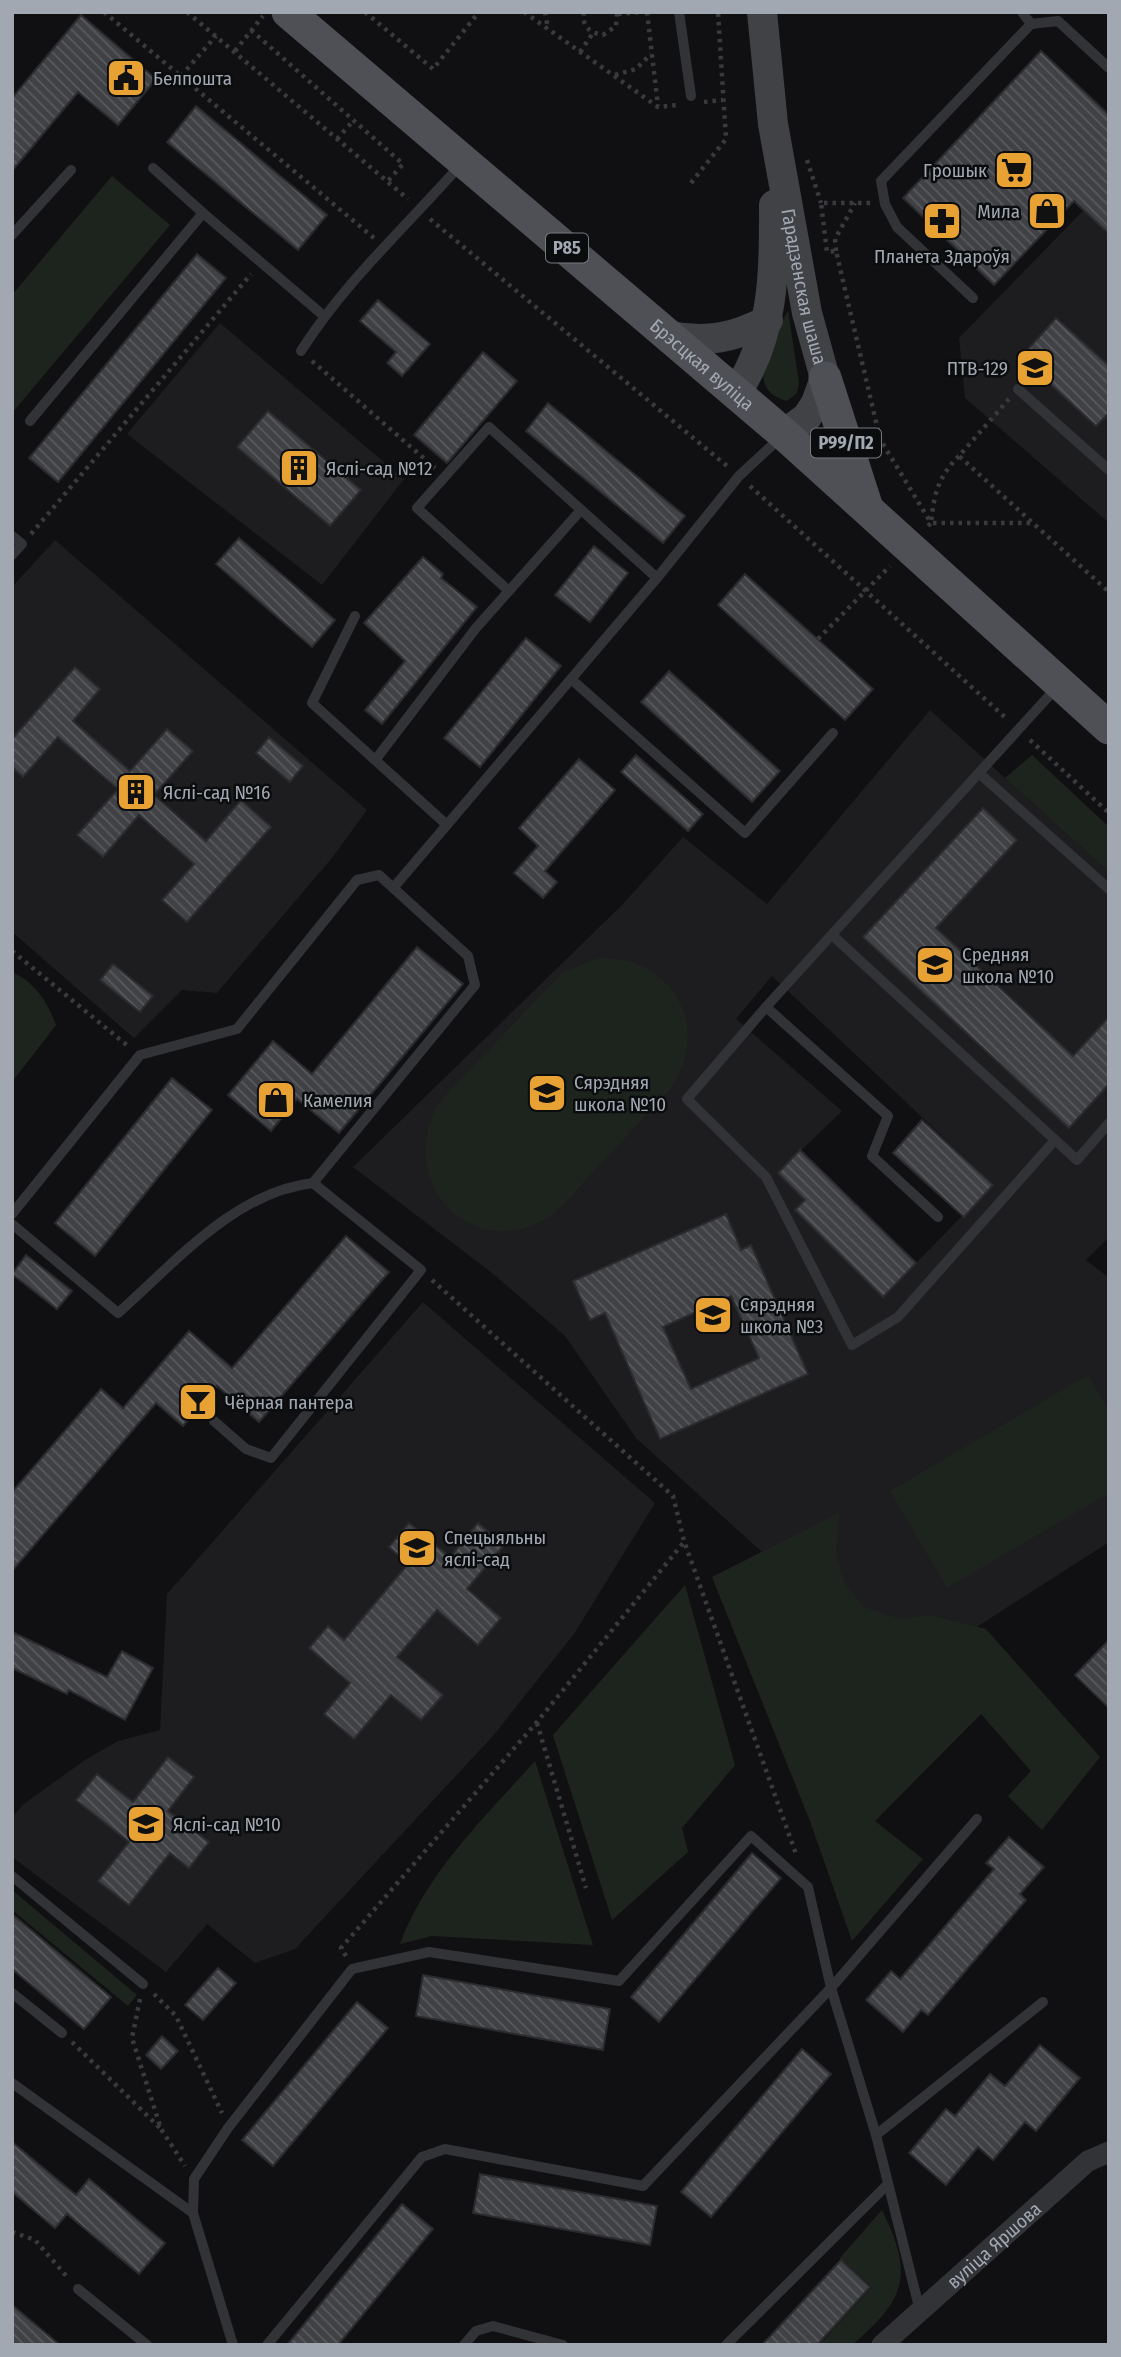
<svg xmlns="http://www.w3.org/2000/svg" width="1121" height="2357" font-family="'Fira Sans Condensed',sans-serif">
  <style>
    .built { fill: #1d1d1f; fill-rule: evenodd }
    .grass { fill: #1d241e }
    .building { fill: url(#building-back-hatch); stroke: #2b2b2e; stroke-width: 2; fill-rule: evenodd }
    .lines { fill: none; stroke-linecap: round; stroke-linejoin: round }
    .path { stroke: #383a3d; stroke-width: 4.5; stroke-dasharray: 3.5 5; stroke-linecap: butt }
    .lane { stroke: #323337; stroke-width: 10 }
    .street { stroke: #323337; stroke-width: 21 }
    .secondary { stroke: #404246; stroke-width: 30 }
    .primary { stroke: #4e5055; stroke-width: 33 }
    .labels { text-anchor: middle; stroke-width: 5; stroke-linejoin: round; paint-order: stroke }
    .shield { fill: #0b0c0d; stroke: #757980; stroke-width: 2 }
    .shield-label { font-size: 18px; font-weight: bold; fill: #a2a8b2 }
    .poi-label { font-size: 19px; fill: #a2a8b2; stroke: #0b0c0d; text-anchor: start }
    .street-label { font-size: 19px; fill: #a2a8b2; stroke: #0b0c0d }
  </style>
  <defs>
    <pattern id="building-back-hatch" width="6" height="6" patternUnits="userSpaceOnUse" patternTransform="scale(1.75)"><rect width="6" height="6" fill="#3f4145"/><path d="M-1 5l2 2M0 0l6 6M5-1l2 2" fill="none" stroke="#585a5d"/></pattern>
  </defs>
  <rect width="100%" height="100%" fill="#101012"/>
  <g class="built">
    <polygon points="1109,184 1109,523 965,398 959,338"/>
    <polygon points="220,323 404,479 322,585 127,434"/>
    <polygon points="55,540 367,810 332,858 217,993 182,990 134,1038 12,932 12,587"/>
    <path d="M 930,710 L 1109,872 L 1109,1237 L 1086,1260 L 1109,1278 L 1109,1542 L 958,1639 L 857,1638 L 636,1438 L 565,1336 L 492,1273 L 353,1167 L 623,904 L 683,837 L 767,904 ZM 772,976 L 993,1184 L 883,1297 L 795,1211 L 805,1200 L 778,1173 L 842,1111 L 736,1019 Z"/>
    <polygon points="423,1302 655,1503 574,1634 493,1736 295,1949 255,1963 207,1924 166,1972 12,1857 12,1817 25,1803 85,1760 118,1741 160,1730 167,1594"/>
  </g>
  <g class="grass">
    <polygon points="112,176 170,225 12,413 12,295"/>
    <path d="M 788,310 L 799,383 L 797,393 L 787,401 C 740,388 775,339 788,310 Z"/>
    <polygon points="1032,755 1109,827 1109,872 1005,778"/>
    <path d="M 596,959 C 671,952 714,1028 670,1089 C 643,1118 617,1147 590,1175 C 575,1191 560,1212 540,1222 C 459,1260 394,1169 442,1099 L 563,972 Z"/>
    <path d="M 12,972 C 36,983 47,1002 56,1025 L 12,1082 Z"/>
    <polygon points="1088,1375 1109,1411 1109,1493 947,1588 890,1491"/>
    <polygon points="839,1513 836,1553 844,1583 864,1607 900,1619 930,1615 986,1629 1100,1757 1042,1830 1008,1796 1031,1771 981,1714 875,1821 923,1859 852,1941 810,1821 712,1577"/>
    <polygon points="685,1585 735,1765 682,1828 688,1852 612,1920 553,1735"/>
    <path d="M 535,1761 L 593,1945 L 432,1936 L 400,1944 C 426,1873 485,1817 535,1761 Z"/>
    <polygon points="12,1890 137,1995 128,2006 12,1910"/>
    <path d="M 882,2210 C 914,2275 906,2299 852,2345 L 819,2345 L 872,2287 L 840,2258 Z"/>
  </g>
  <g class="building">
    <polygon points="81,15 156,79 118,125 78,92 12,171 12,98"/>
    <polygon points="1041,51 1109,115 1109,234 1074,201 994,285 903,198"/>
    <polygon points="196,106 327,215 298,250 167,142"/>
    <polygon points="197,254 226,278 58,482 29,458"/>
    <polygon points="378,300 430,344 402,376 387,363 396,352 360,321"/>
    <polygon points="1056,318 1109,366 1109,413 1096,426 1021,357"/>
    <polygon points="483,352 517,381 447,463 414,435"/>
    <polygon points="548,403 685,516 663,543 526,431"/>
    <polygon points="268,411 361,490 330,526 237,447"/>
    <polygon points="239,538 335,620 312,647 216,564"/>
    <polygon points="594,546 628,573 590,622 555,595"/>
    <polygon points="423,557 443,574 441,578 477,607 382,724 365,710 405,661 364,623"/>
    <polygon points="745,574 873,689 845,720 718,605"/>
    <polygon points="526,638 561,666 480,767 444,738"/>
    <polygon points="75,667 100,689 73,721 130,771 167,729 193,751 154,795 206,841 241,800 271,827 187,922 162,900 194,864 139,815 103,857 77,835 118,789 58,737 23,777 12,767 12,739"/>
    <polygon points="669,671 780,771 752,802 641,702"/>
    <polygon points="269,737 303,766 290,782 256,753"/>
    <polygon points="636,755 703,814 688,831 621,772"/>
    <polygon points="579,759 615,790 545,871 557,882 543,898 514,873 538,846 519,828"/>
    <polygon points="983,808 1017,840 936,928 1073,1056 1109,1017 1109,1084 1069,1128 863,937"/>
    <polygon points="417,947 463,984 339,1133 297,1099 271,1131 228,1095 273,1041 312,1074"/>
    <polygon points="113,964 153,996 140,1012 100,980"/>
    <polygon points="172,1078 212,1110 95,1256 55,1223"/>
    <polygon points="922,1120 993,1185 964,1217 893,1153"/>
    <polygon points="800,1150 916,1263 883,1297 795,1210 805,1200 778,1173"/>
    <path d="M 726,1214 L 741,1250 L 751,1245 L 808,1374 L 660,1439 L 605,1313 L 590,1320 L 573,1281 ZM 731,1296 L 759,1358 L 691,1389 L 663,1327 Z"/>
    <polygon points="346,1236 389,1272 259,1422 217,1386 183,1426 156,1403 12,1571 12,1492 101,1389 123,1408 189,1331 232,1368"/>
    <polygon points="26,1255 72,1291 57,1309 12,1274"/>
    <polygon points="409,1523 450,1557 478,1523 504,1545 467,1589 501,1618 478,1645 437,1610 397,1657 443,1695 421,1720 391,1695 354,1739 324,1714 350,1683 309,1648 328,1626 344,1640 408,1564 389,1547"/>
    <polygon points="12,1632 107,1677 122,1651 153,1668 125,1720 69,1690 67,1694 12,1668"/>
    <polygon points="1109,1640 1109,1708 1075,1675"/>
    <polygon points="168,1757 194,1777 168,1811 209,1842 189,1868 170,1853 129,1905 98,1881 129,1842 76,1800 97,1774 133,1802"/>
    <polygon points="1009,1837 1044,1867 1020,1894 1026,1900 928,2015 921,2010 903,2032 866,2000 891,1971 900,1979 994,1869 986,1863"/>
    <polygon points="752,1853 781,1878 659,2022 631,1997"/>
    <polygon points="12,1914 111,1997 84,2029 12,1969"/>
    <polygon points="218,1968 236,1983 203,2020 185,2005"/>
    <polygon points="423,1975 610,2009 603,2050 416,2016"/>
    <polygon points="357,2002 388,2028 273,2166 242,2140"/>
    <polygon points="162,2036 178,2051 161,2069 146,2055"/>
    <polygon points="1040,2045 1080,2078 1036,2131 1025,2122 993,2160 978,2147 946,2185 909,2153 946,2109 955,2116 990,2074 1005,2086"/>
    <polygon points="802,2049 831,2074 711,2217 681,2192"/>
    <polygon points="12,2142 76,2195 89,2179 165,2243 139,2274 67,2214 55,2228 12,2192"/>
    <polygon points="480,2174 657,2206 650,2245 473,2213"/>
    <polygon points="402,2204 433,2229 338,2345 287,2345"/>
    <polygon points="841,2260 870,2287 817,2345 762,2345"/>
    <polygon points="12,2305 60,2345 12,2345"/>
  </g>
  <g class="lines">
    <g class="path">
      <polyline points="104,12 374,238"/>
      <polyline points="187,12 408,199"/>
      <polyline points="365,12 433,69 479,12"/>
      <polyline points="524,12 658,107 678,105"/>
      <polyline points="545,12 548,29"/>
      <path d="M 584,12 C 581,26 590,33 603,35 L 616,26 L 617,12"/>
      <polyline points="647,12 658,106"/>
      <polyline points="618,14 643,12"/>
      <polyline points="251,30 403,164 387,182"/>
      <polyline points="235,51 263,16"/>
      <polyline points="580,52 593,33"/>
      <polyline points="615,75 636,69 651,54"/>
      <polyline points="181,76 216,36"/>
      <polyline points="704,102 723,100"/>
      <polyline points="337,139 353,121"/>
      <polyline points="807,160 821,203"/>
      <polyline points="691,183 726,139 718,12"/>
      <polyline points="870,203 821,203 827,252 836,251 880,439 931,523 927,527"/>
      <polyline points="430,219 727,466"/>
      <polyline points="836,251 835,239 855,203"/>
      <polyline points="312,361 435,468"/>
      <polyline points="1009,399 959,456 1109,592"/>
      <path d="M 959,456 C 938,477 934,494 931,523 L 1032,523"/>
      <polyline points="750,486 1008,720"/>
      <polyline points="31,534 251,274"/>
      <polyline points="818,639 890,566"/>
      <polyline points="1030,740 1109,813"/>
      <polyline points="12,951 128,1046"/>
      <polyline points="432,1280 673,1496 684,1541 796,1854"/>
      <polyline points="537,1723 586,1888"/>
      <polyline points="346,1956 341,1948 537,1722 684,1542"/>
      <polyline points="154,1994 176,2016 222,2113"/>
      <polyline points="140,1999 132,2038 161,2129 185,2166"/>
      <polyline points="72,2042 161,2129"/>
      <polyline points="12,2232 35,2240 69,2279"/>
    </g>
    <g class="lane">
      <polyline points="679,12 691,96"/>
      <polyline points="1031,24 1058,21 1109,68"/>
      <polyline points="153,168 203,213"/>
      <polyline points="12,235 71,170"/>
      <polyline points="973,298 897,227 885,204 881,181 1031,24 1022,12"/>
      <path d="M 301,351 C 348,278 406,227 462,163"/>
      <polyline points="1018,389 1109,470"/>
      <polyline points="30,421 203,213 324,316"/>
      <polyline points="12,536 22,544 12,555"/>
      <polyline points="509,591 417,508 489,427 657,578"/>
      <polyline points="355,616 312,703 447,825"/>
      <polyline points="571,679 745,833 833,733"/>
      <polyline points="376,759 476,628 581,510"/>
      <polyline points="980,774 1109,889"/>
      <polyline points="394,887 657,578 739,476 782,436"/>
      <polyline points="832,935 1077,1160 1109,1123"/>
      <polyline points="766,1007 888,1116 872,1156 938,1217"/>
      <polyline points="1055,1140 898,1317 852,1345 766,1177 687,1099 766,1007 1058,686"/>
      <polyline points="12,1214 140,1055 237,1029 357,880 379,875 468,956 475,985 313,1183 421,1270 271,1458 246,1449 214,1421"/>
      <path d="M 12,1224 L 118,1313 C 175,1263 234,1192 313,1183"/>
      <polyline points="12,1876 143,1984"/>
      <polyline points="12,1993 62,2033"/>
      <polyline points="12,2083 193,2213"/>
      <polyline points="876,2135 1043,2002"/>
      <polyline points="78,2289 147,2345"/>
      <polyline points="233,2345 193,2213 194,2179 228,2128 352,1969 429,1952 619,1981 751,1836 808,1887 831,1988 876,2135 920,2311"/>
      <polyline points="267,2345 422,2157 445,2149 643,2186 831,1988 977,1819"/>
      <polyline points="464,2345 476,2331 493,2326 563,2345"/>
      <polyline points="726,2345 888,2184"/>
    </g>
    <path class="street" id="s1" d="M 882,2345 L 1088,2161 L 1109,2152"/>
    <g class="secondary">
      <path id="s2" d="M 762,12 L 773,124 L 807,313 L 825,378 L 816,403 L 807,417 L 784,434"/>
      <path d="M 670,336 C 707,343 734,338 768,320"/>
      <path d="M 736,393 C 775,335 774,271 774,205"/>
    </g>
    <g class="primary">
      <path id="s3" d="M 288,12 L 784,434 L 1109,728"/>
      <polyline points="825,378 866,505"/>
    </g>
  </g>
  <defs>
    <g id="civic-square" transform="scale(2.0125)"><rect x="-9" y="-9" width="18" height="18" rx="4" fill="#e7a233" stroke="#0b0c0d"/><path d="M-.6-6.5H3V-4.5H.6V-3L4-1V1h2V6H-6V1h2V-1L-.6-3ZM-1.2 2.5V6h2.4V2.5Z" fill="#111"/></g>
    <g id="supermarket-square" transform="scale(2.0125)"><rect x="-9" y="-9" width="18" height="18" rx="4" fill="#e7a233" stroke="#0b0c0d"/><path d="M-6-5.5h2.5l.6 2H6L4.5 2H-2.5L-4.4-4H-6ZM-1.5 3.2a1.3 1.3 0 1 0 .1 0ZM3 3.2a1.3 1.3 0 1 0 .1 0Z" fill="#111"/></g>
    <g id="shop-square" transform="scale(2.0125)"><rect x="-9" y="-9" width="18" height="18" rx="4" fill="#e7a233" stroke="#0b0c0d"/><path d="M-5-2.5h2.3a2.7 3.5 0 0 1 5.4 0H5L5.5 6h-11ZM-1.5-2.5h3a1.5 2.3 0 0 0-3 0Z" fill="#111"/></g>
    <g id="pharmacy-square" transform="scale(2.0125)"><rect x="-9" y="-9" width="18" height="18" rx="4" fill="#e7a233" stroke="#0b0c0d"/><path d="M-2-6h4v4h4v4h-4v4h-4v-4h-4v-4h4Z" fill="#111"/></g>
    <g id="university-square" transform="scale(2.0125)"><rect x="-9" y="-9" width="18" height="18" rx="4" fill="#e7a233" stroke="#0b0c0d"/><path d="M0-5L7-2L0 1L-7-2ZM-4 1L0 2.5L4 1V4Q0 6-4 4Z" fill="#111"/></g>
    <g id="building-square" transform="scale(2.0125)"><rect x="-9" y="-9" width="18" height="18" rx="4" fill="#e7a233" stroke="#0b0c0d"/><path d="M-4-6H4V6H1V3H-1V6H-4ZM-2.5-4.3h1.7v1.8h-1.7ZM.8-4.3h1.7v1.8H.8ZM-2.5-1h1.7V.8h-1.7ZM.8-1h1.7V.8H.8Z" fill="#111"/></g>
    <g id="school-square" transform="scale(2.0125)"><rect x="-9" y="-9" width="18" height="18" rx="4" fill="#e7a233" stroke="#0b0c0d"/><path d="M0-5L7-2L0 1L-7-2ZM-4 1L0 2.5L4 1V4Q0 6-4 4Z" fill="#111"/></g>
    <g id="bar-square" transform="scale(2.0125)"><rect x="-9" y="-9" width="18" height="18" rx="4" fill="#e7a233" stroke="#0b0c0d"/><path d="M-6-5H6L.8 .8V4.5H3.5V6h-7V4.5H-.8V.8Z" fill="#111"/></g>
  </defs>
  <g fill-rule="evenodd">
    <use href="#civic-square" x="126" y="78"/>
    <use href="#supermarket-square" x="1014" y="170"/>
    <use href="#shop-square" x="1047" y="211"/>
    <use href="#pharmacy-square" x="942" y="221"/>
    <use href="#university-square" x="1035" y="368"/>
    <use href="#building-square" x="299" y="468"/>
    <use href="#building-square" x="136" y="792"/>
    <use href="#school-square" x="935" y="965"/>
    <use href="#school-square" x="547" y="1093"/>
    <use href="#shop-square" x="276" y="1100"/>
    <use href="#school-square" x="713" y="1315"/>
    <use href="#bar-square" x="198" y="1402"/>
    <use href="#school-square" x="417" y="1548"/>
    <use href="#school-square" x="146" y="1824"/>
  </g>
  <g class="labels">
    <g class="shield">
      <rect x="546" y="233.5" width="42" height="29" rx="5"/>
      <rect x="811" y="428.5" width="70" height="29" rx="5"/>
    </g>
    <g class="shield-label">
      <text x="567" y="254">Р85</text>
      <text x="846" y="449">Р99/П2</text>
    </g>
    <g class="poi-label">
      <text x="153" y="85">Белпошта</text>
      <text x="987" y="177" text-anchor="end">Грошык</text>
      <text x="1020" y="218" text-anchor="end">Мила</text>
      <text x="942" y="263" text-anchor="middle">Планета Здароўя</text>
      <text x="1008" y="375" text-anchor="end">ПТВ-129</text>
      <text x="326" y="475">Яслі-сад №12</text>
      <text x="163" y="799">Яслі-сад №16</text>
      <text x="962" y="961">Средняя<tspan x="962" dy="22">школа №10</tspan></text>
      <text x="574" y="1089">Сярэдняя<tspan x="574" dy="22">школа №10</tspan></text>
      <text x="303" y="1107">Камелия</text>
      <text x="740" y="1311">Сярэдняя<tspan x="740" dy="22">школа №3</tspan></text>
      <text x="225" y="1409">Чёрная пантера</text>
      <text x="444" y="1544">Спецыяльны<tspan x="444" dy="22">яслі-сад</tspan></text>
      <text x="173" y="1831">Яслі-сад №10</text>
    </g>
    <g class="street-label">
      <text dy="7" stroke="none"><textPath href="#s2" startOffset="278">Гарадзенская шаша</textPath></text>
      <text dy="7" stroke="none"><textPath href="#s3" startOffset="544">Брэсцкая вуліца</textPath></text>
      <text dy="7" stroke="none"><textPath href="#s1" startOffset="150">вуліца Яршова</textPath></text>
    </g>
  </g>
  <rect width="1121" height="2357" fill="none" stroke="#a2a8b2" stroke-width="28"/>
</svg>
